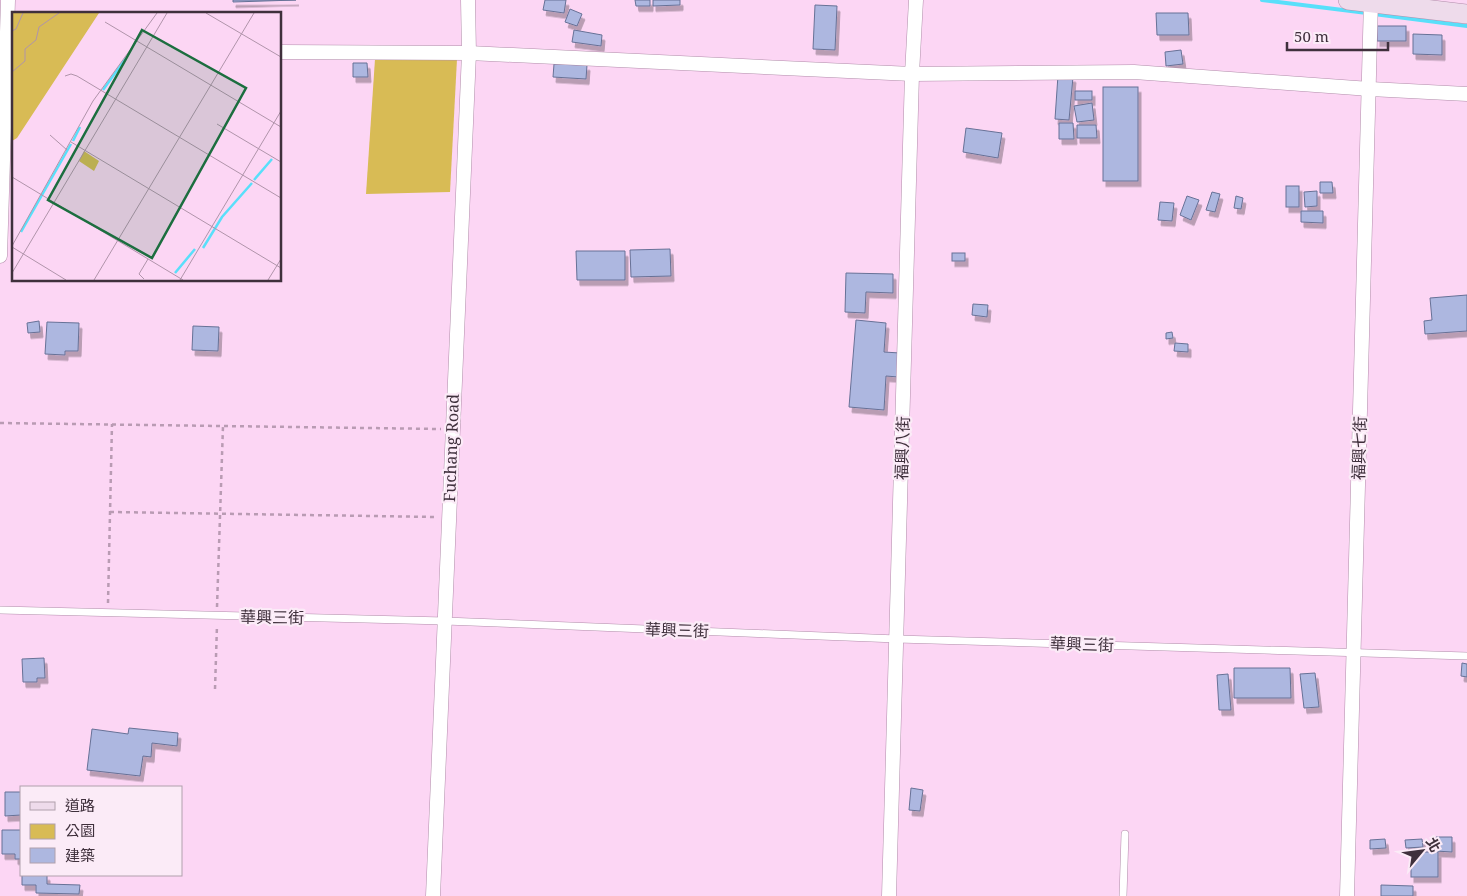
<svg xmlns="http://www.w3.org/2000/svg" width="1467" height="896" font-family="'Noto Serif','Noto Sans TC',serif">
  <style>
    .green { fill: #d8bb55 }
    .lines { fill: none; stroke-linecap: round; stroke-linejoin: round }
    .stream { stroke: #59dffa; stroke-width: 4 }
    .building { fill: #adb7e0; stroke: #677196; filter: url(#shadow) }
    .lane-casing { stroke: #b18daa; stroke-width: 8 }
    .street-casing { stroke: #b18daa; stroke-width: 15 }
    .secondary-casing { stroke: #b18daa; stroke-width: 20 }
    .path { stroke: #b99bb3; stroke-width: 2.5; stroke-dasharray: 4 4; stroke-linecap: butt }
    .lane { stroke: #fff; stroke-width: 7 }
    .street { stroke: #fff; stroke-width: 14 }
    .secondary { stroke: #eedbeb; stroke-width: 19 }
    .labels { text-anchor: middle; stroke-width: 4.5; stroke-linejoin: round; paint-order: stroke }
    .street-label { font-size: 16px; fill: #3f303c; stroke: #fbebf7 }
    .inset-river { fill: none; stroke: #59dffa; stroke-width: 2.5 }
    .inset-road { fill: none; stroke: #b094aa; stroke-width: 1 }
    .view { fill: #1c6e3f; fill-opacity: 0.15; stroke: #1c6e3f; stroke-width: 2.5 }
    .inset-edge { fill: none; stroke: #3f303c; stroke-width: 2.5 }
  </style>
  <defs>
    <filter id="shadow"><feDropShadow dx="3" dy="5.5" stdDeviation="0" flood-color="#0004"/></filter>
  </defs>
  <rect width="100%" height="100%" fill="#fcd6f4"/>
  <polygon class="green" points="375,59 457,59 450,192 366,194"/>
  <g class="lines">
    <g class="stream">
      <polyline points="1262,0 1367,13"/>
      <polyline points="1374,14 1467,26"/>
    </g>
  </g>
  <g class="building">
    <polygon points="233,0 296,0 233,2"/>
    <polygon points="545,0 566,0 564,13 543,10"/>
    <polygon points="635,0 650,0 650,6 636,6"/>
    <polygon points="653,0 680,0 680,5 653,6"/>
    <polygon points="815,5 837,6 835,50 813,49"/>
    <polygon points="570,9 582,14 577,26 565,22"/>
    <polygon points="1156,13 1188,13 1189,35 1157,35"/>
    <rect x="1377" y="26" width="29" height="15"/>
    <polygon points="574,30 602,35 601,46 572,42"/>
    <polygon points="1413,34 1442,35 1442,55 1413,54"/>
    <polygon points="1181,50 1183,64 1166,66 1165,52"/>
    <polygon points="353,63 367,63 368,77 353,77"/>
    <polygon points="554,64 587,65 586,79 553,77"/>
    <polygon points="1058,75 1073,77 1069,120 1055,119"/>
    <rect x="1103" y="87" width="35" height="94"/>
    <rect x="1075" y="91" width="17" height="9"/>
    <polygon points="1092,103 1094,120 1077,122 1074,106"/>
    <polygon points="1059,123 1073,123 1074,139 1059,139"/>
    <polygon points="1077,125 1096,125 1097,138 1077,138"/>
    <polygon points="966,128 1002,133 998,158 963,152"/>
    <polygon points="1320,182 1332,182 1333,193 1320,193"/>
    <rect x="1286" y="186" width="13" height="21"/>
    <polygon points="1317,191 1317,206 1305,207 1304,192"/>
    <polygon points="1212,192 1220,194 1215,212 1206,210"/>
    <polygon points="1187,196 1199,200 1191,220 1180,215"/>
    <polygon points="1236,196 1243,198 1241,209 1234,208"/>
    <polygon points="1160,202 1174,203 1172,221 1158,220"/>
    <polygon points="1301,211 1323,211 1323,223 1301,222"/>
    <polygon points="670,249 671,276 631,277 630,250"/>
    <polygon points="576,251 625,251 625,280 577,280"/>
    <rect x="952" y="253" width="13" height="8"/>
    <polygon points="846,273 893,274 893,293 866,292 865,313 845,312"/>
    <polygon points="1467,295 1467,331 1425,334 1424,321 1432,320 1430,298"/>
    <polygon points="973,304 988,305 987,317 972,315"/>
    <polygon points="856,320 886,323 884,352 900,353 898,377 886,376 884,410 849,407"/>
    <polygon points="39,321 40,332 28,333 27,323"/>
    <polygon points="47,322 79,323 78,351 65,351 65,355 45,354"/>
    <polygon points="193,326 219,327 218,351 192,350"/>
    <polygon points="1172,332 1173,338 1166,339 1166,333"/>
    <polygon points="1175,343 1188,344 1188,352 1174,351"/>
    <polygon points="44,658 45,678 37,678 37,682 23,682 22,659"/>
    <polygon points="1462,663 1467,664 1467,677 1461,676"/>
    <polygon points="1234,668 1290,668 1291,698 1234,698"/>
    <polygon points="1315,673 1319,707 1304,708 1300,674"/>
    <polygon points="1228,674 1231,710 1219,710 1217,675"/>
    <polygon points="129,728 178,733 177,746 152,743 151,757 143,756 140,776 87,770 92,729 128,734"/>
    <polygon points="911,788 923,790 920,811 909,810"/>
    <polygon points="5,792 21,792 21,815 5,816"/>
    <polygon points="2,830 21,830 21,859 15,859 15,854 2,854"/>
    <polygon points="1436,837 1452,837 1452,852 1435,851"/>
    <polygon points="1385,839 1386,848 1370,849 1370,840"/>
    <polygon points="1422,839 1423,847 1406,848 1405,840"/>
    <rect x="1411" y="852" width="27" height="25"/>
    <polygon points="22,875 47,875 47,884 80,885 79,894 36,893 36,885 22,885"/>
    <polygon points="1381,885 1413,886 1413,896 1381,896"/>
  </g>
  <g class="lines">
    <g class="lane-casing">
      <g id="lane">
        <polyline points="0,610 445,621 897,639 1467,656"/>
        <polyline points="1123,896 1125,834"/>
      </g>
    </g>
    <g class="street-casing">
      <g id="street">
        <polyline points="280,52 469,53 912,74 1134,72 1370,89 1467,94"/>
        <polyline points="0,256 8,0"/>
        <polyline points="433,896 469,53 468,0"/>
        <polyline points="889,896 912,74 916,0"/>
        <polyline points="1347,896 1371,0"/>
      </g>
    </g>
    <g class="secondary-casing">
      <polyline id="secondary" points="1348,0 1467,14"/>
    </g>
    <g class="path">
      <polyline points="0,423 441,429"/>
      <polyline points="110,512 436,517"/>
      <polyline points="108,603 112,424"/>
      <polyline points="217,607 223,426"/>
      <polyline points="215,689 217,625"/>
    </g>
    <use href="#lane" class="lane"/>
    <use href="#street" class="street"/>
    <use href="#secondary" class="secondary"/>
  </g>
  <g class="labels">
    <g class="street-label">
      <text transform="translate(451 448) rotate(-88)" y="6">Fuchang Road</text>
      <text transform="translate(902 448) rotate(-88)" y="6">福興八街</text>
      <text transform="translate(1359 448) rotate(-88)" y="6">福興七街</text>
      <text transform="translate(272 617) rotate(1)" y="6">華興三街</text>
      <text transform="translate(677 630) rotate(2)" y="6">華興三街</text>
      <text transform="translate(1082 644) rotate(2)" y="6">華興三街</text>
    </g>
  </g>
  <g transform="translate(12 12)">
    <rect width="269" height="269" fill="#fcd6f4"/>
    <path d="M 0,1 L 87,1 L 5,126 L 0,129 ZM 72,139 L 87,149 L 82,159 L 67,149 Z" fill="#d8bb55"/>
    <path class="inset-river" d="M 91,78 L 114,46M 61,129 L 68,115M 242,168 L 260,147M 9,220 L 59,132M 191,236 L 210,205 L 240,171M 163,261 L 183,237"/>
    <path class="inset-road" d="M 194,1 L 269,45M 93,10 L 269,115M 0,19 L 4,17 L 11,1M 0,60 L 13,49 L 13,37 L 24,28 L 27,15 L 47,1M 53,64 L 59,62 L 65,64 L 269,186M 205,112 L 269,150M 38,123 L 55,138M 59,130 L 269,256M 0,165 L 171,268M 0,234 L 81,89 L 145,1M 0,235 L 54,268M 0,261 L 155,1M 132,267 L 127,262 L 136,247M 82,268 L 242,1M 168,268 L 269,99M 256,268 L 269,247"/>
    <path class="view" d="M 130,18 L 234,76 L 140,246 L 36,188 Z"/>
    <rect width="269" height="269" class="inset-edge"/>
  </g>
  <rect x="20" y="786" width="162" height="90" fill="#fbebf7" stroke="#b0a0ac"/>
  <rect x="30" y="802" width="25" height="8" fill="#eedbeb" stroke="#b0a0ac"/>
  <text x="65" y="811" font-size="15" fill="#3f303c">道路</text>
  <rect x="30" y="824" width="25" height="15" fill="#d8bb55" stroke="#b0a0ac"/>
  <text x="65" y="836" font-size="15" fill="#3f303c">公園</text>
  <rect x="30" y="848" width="25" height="15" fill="#adb7e0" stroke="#b0a0ac"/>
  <text x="65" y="861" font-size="15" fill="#3f303c">建築</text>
  <g transform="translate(1422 851) rotate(61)" stroke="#fbebf7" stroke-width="4" paint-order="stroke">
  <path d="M0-4L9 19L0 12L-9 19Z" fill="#3f303c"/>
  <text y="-8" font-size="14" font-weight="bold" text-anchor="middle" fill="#3f303c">北</text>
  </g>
  <path d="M1287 42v8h101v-8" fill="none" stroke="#3f303c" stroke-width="2.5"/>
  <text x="1294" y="42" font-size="15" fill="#3f303c" stroke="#fbebf7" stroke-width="4" paint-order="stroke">50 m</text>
</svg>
